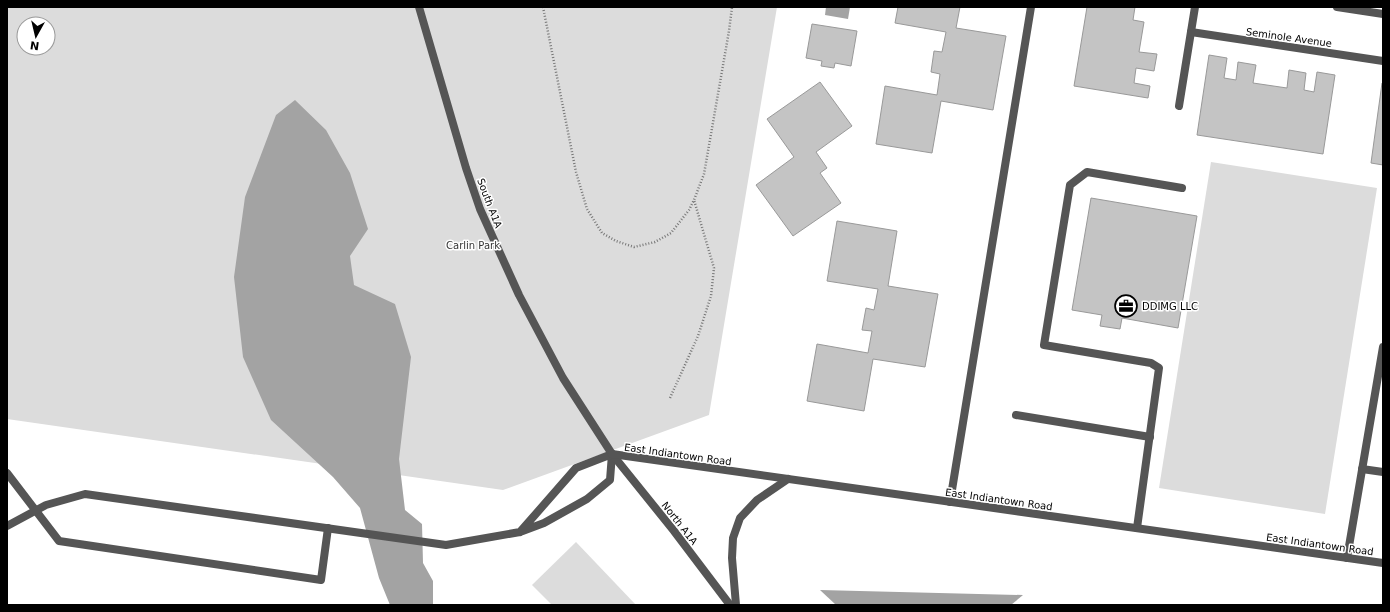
<svg xmlns="http://www.w3.org/2000/svg" width="1390" height="612" font-family="'DejaVu Sans',sans-serif">
  <style>
    .green { fill: #dcdcdc; fill-rule: evenodd }
    .water { fill: #a3a3a3 }
    .building { fill: #c4c4c4; stroke: #999 }
    .lines { fill: none; stroke-linecap: round; stroke-linejoin: round }
    .path { stroke: #777; stroke-width: 2.5; stroke-dasharray: 1 2; stroke-linecap: butt }
    .service { stroke: #555; stroke-width: 8 }
    .minor { stroke: #555; stroke-width: 8 }
    .tertiary { stroke: #555; stroke-width: 8 }
    .labels { text-anchor: middle; stroke-width: 3; stroke-linejoin: round; paint-order: stroke }
    .street-label { font-size: 10px; fill: #000; stroke: #fff }
    .park-label { font-size: 10px; fill: #333; stroke: #fff }
    .poi-label { font-size: 10px; fill: #000; stroke: #fff; text-anchor: start }
  </style>
  <rect width="100%" height="100%" fill="#fff"/>
  <g class="green">
    <path d="M 7,7 L 777,7 L 709,415 L 503,490 L 7,419 ZM 24,24 L 48,24 L 48,48 L 24,48 Z"/>
    <polygon points="1211,162 1377,188 1325,514 1159,488"/>
    <polygon points="576,542 636,605 552,605 532,585"/>
  </g>
  <g class="water">
    <polygon points="826,7 850,7 848,19 825,15"/>
    <polygon points="295,100 326,130 350,173 368,229 350,256 354,285 395,304 411,357 399,459 405,510 422,524 423,563 433,581 433,605 390,605 379,578 360,508 333,477 271,420 243,357 234,277 245,197 276,115"/>
    <polygon points="820,590 1023,595 1011,605 836,605"/>
  </g>
  <g class="building">
    <polygon points="898,7 960,7 956,28 1006,36 993,110 941,101 932,153 876,144 885,86 937,95 940,74 931,72 934,51 942,52 946,32 895,23"/>
    <polygon points="1087,7 1135,7 1133,20 1144,22 1139,52 1157,54 1154,71 1136,68 1134,83 1150,86 1148,98 1074,86"/>
    <polygon points="812,24 857,31 851,66 835,63 834,68 821,66 822,61 806,58"/>
    <polygon points="1209,55 1227,58 1224,78 1236,80 1238,62 1256,65 1253,83 1287,88 1289,70 1306,73 1304,90 1314,92 1317,72 1335,75 1323,154 1197,135"/>
    <polygon points="820,82 852,126 816,152 827,168 820,173 841,203 793,236 756,185 794,157 767,119"/>
    <polygon points="1382,83 1383,83 1383,165 1371,163"/>
    <polygon points="1091,198 1197,216 1178,328 1122,318 1120,329 1100,326 1102,315 1072,310"/>
    <polygon points="837,221 897,231 888,286 938,294 925,367 873,359 864,411 807,401 817,344 868,353 872,331 862,330 866,308 874,310 878,289 827,281"/>
  </g>
  <g class="lines">
    <g class="path">
      <polyline points="543,7 576,172 587,209 602,233 616,241 634,247 655,242 671,233 689,210 694,200 704,174 729,31 732,7"/>
      <polyline points="670,398 698,336 711,296 714,268 694,200"/>
    </g>
    <g class="service">
      <polyline points="1016,415 1150,437"/>
      <polyline points="1362,469 1383,472"/>
      <polyline points="7,473 59,541 321,580 328,528"/>
      <polyline points="950,502 1031,7"/>
      <polyline points="7,526 46,505 85,494 446,545 520,532 544,523 587,499 610,480 612,454 576,468 520,532"/>
      <polyline points="1137,528 1159,368 1151,363 1044,345 1070,185 1087,172 1182,188"/>
      <polyline points="1347,558 1383,347"/>
    </g>
    <g class="minor">
      <polyline points="1337,7 1383,14"/>
      <polyline points="1191,32 1383,61"/>
      <polyline points="1179,106 1195,7"/>
    </g>
    <g class="tertiary">
      <polyline points="419,7 466,168 480,209 519,295 563,378 612,454 674,531 730,605"/>
      <polyline points="612,454 1383,563"/>
      <polyline points="736,605 732,558 733,538 740,518 757,500 788,479"/>
    </g>
  </g>
  <defs>
    <g id="office-ring" transform="scale(1.15)"><circle r="9.5" fill="#fff" stroke="#000" stroke-width="1.5"/><path d="M-6-3h4V-5.5h4V-3h4V5H-6ZM-1-4.5V-3h2v-1.5ZM-6 0V1H6V0Z" fill="#000"/></g>
  </defs>
  <g fill-rule="evenodd">
    <use href="#office-ring" x="1126" y="306"/>
  </g>
  <g class="labels">
    <g class="street-label">
      <text transform="translate(1289 37) rotate(8)" y="4">Seminole Avenue</text>
      <text transform="translate(490 203) rotate(69)" y="4">South A1A</text>
      <text transform="translate(678 454) rotate(8)" y="4">East Indiantown Road</text>
      <text transform="translate(999 499) rotate(8)" y="4">East Indiantown Road</text>
      <text transform="translate(680 523) rotate(52)" y="4">North A1A</text>
      <text transform="translate(1320 544) rotate(8)" y="4">East Indiantown Road</text>
    </g>
    <g class="park-label">
      <text x="473" y="249">Carlin Park</text>
    </g>
    <g class="poi-label">
      <text x="1142" y="310">DDIMG LLC</text>
    </g>
  </g>
  <rect width="1390" height="612" fill="none" stroke="#000000" stroke-width="16"/>
  <g transform="translate(36 36) rotate(188)"><circle r="19" fill="#ffffff" stroke="#999999"/>
  <path d="M0-3L7 15L0 10L-7 15Z" fill="#000000"/>
  <text y="-6" font-size="11" font-weight="bold" text-anchor="middle" fill="#000000">N</text>
  </g>
</svg>
